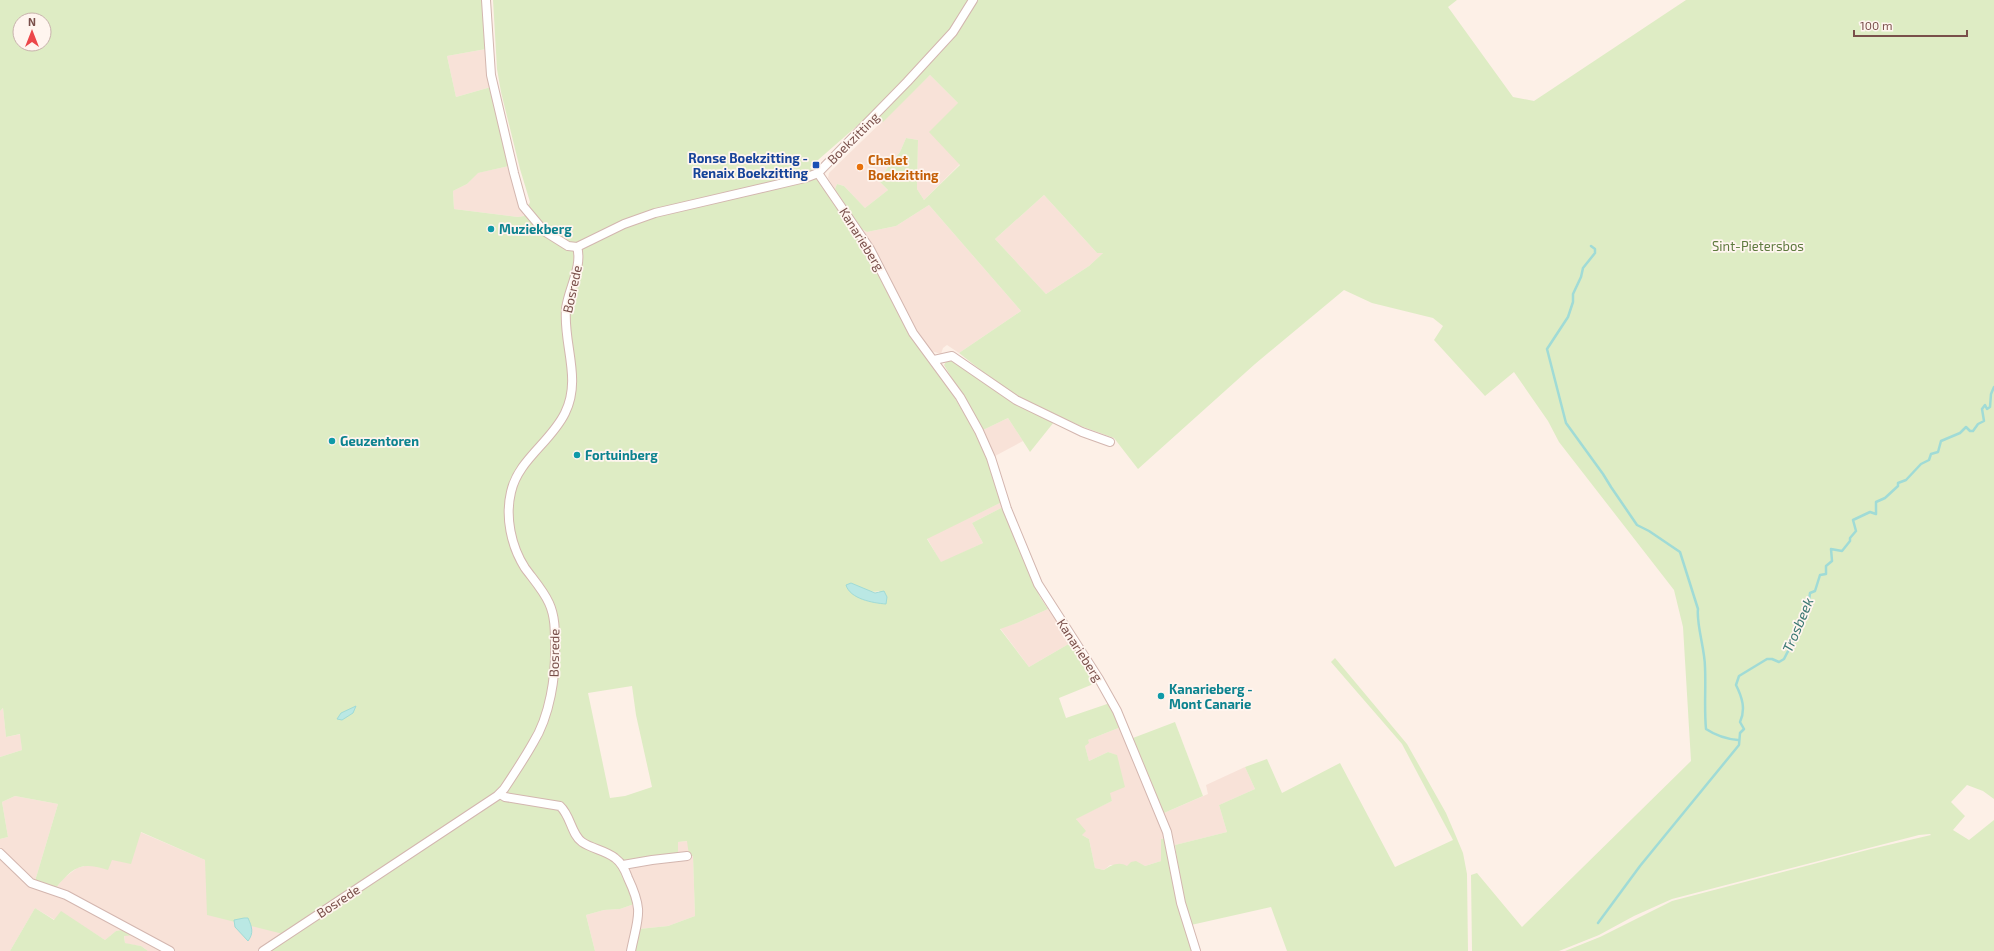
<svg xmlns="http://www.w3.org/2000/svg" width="1994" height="951" font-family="'Exo 2',sans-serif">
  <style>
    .residential { fill: #f8e2d8 }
    .green { fill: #deecc4; fill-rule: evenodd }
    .water { fill: #bae8e4; stroke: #a0dbd6 }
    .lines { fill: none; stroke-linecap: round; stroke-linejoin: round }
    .stream { stroke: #a0dbd6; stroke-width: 2.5 }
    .minor-casing { stroke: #d3b6af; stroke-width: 10 }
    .minor { stroke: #fff; stroke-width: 8 }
    .transit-dot { fill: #1a4fb4; stroke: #fff5ef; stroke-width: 1.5 }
    .food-dot { fill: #e8710a; stroke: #fff5ef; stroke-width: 1.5 }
    .culture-dot { fill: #0f9aa8; stroke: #fff5ef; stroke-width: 1.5 }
    .labels { text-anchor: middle; stroke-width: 3.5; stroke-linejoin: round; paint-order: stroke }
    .street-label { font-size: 13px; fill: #794f4a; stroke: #fff5ef }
    .transit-label { font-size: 13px; font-weight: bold; fill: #164399; stroke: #fff5ef; text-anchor: end }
    .food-label { font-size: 13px; font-weight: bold; fill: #c56008; stroke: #fff5ef; text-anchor: start }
    .culture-label { font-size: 13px; font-weight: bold; fill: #0d838f; stroke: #fff5ef; text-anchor: start }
    .park-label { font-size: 13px; fill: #5e7a3e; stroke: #fff5ef }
    .water-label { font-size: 14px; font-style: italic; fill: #3a7773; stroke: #fff5ef }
  </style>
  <rect width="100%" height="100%" fill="#fdf0e7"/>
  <g class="residential">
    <polygon points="486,49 491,87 456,97 447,56"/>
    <polygon points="930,75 958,103 960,164 924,200 917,189 918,140 906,138 900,152 878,180 888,190 865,208 844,186 837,184 835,189 828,178 829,173"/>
    <polygon points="509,166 524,216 518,217 454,209 453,191 467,184 477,173"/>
    <polygon points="1044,195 1097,253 1103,253 1089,266 1046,294 995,239"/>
    <polygon points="929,205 1021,311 959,353 947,345 943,348 941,354 931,351 913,324 860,228 867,232 896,226"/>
    <polygon points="1008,418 1023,441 995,456 983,430"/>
    <polygon points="1002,502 1003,507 972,523 983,543 941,563 927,538"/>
    <polygon points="1048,609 1072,642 1029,667 1000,628 1017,623"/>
    <polygon points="3,708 6,737 21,734 22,750 0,757 0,711"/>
    <polygon points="1121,727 1167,838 1161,839 1161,861 1145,866 1139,864 1127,866 1110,865 1104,870 1095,868 1089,839 1082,835 1076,818 1112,801 1109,793 1116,755 1108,752 1089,761 1085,746 1088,740"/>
    <polygon points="1245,767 1255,789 1219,805 1227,832 1175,845 1164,813 1208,794 1206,785"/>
    <polygon points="15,796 58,804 35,881 0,849 0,839 8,837 2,802"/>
    <polygon points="140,832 205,860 285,934 261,951 174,951 55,889 64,878 77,868 111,859"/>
    <polygon points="688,841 689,856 693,856 695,916 668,926 639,929 625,867 678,859 678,842"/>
    <polygon points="0,855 17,873 127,929 116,931 105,940 61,912 55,920 35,908 10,951 0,951"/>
    <polygon points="637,903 630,951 595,951 586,915 604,910 620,909"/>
    <polygon points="124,935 134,935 168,951 148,951 141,946 128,944 125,943"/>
  </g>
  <g class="green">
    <path d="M 0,0 L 483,0 L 486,49 L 447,56 L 456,97 L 491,87 L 509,166 L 478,173 L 467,184 L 453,191 L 454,209 L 518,217 L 524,216 L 530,202 L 520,169 L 501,92 L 497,69 L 493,0 L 1457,0 L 1448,7 L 1513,97 L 1534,101 L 1686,0 L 1994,0 L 1994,799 L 1983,791 L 1967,785 L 1951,802 L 1965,816 L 1953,830 L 1969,840 L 1994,820 L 1994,951 L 1565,951 L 1600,937 L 1672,901 L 1871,849 L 1931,835 L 1930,834 L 1919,835 L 1672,899 L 1634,916 L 1599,935 L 1559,951 L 1472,951 L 1471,875 L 1477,873 L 1522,927 L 1691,761 L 1683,627 L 1674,590 L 1559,442 L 1548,421 L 1514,372 L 1485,396 L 1434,340 L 1443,326 L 1433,318 L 1372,303 L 1344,290 L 1255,364 L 1138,469 L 1114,438 L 1078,425 L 1029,403 L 1006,390 L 959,353 L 1021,311 L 929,205 L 896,226 L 867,232 L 860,228 L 835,189 L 837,184 L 844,186 L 865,208 L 888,190 L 878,180 L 900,152 L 906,138 L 918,140 L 917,189 L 924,200 L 960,165 L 929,132 L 958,103 L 930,75 L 883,122 L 874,111 L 810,167 L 866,249 L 990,457 L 1002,502 L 927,539 L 941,562 L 983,543 L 972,523 L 1003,507 L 1040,597 L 1048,609 L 1017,623 L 1000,629 L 1029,667 L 1072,642 L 1096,679 L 1091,685 L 1059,698 L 1066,718 L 1110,703 L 1121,727 L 1088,740 L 1089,743 L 1085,746 L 1089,761 L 1108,752 L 1117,755 L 1125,787 L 1110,793 L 1112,801 L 1076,819 L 1086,831 L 1082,835 L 1089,839 L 1095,868 L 1104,870 C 1111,865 1119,861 1127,866 L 1131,862 L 1136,861 L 1145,866 L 1161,861 L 1161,839 L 1167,838 L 1193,951 L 634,951 L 639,929 L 668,926 L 695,916 L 693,856 L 689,856 L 687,841 L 678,842 L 678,855 L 624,863 L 603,852 L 620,866 L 637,903 L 620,909 L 604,910 L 586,915 L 595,951 L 269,951 L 291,936 L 207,915 L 205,860 L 141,832 L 131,864 L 112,860 L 108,870 C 80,861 73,867 55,889 L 35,881 L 58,804 L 15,796 L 2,802 L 8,837 L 0,839 L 0,757 L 22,750 L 20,734 L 6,737 L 3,708 L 0,711 ZM 20,20 L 44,20 L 44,44 L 20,44 ZM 1044,195 L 1097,253 L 1103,253 L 1089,266 L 1046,294 L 995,239 ZM 851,583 C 857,587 872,594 879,591 L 887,601 L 877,603 L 857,596 ZM 632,686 L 636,715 L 652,787 L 625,796 L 610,798 L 588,693 Z"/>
    <polygon points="952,358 1054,422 1030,452 1008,418 983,430 944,365 947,360"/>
    <polygon points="1335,658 1407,744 1446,813 1455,834 1463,853 1467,874 1468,951 1287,951 1271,907 1191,925 1180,883 1175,845 1227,832 1219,805 1255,789 1245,767 1267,759 1282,793 1340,763 1395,867 1453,840 1402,744 1331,662"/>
    <polygon points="1175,722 1203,796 1164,813 1146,776 1133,738"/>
    <polygon points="35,908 54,920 61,911 105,940 116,931 127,929 134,935 124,936 125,943 141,946 148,951 10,951"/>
  </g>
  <g class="water">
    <path d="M 851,583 L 875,593 L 884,591 L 887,597 L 886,604 C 873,603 850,599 846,585 Z"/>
    <polygon points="356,706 353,713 342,720 337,719 341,713"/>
    <path d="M 244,918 L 248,918 C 252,927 254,933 248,941 L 235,927 L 234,920 Z"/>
  </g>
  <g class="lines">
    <g class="stream">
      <path d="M 1591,246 L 1595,249 L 1595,253 L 1583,268 L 1581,277 L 1573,294 L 1573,302 L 1568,317 L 1547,349 L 1566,423 L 1603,474 L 1611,487 L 1637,525 L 1649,531 L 1680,552 L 1698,609 C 1696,623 1705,650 1705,667 C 1706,688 1704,709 1706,729 C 1715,735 1727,739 1738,740"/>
      <path d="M 1598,923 L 1640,866 L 1739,745 L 1740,733 L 1744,729 L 1740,722 C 1746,709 1742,697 1736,685 L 1739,676 L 1767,659 L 1772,659 L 1779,662 L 1784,659 C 1794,639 1808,616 1810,593 L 1815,591 L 1820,575 L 1826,574 L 1826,566 L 1832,561 L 1831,549 L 1842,551 L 1850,541 L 1850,538 L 1856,531 L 1853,520 L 1870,512 L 1876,514 L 1876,502 L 1885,498 L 1898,486 L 1898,483 L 1906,480 L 1921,464 L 1929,460 L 1931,454 L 1938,452 L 1941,441 L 1960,433 L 1966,427 L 1970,431 L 1973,431 L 1978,424 L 1984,421 L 1982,409 L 1985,405 L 1987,409 L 1990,407 L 1991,394 L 1994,387"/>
    </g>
    <g class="minor-casing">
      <g id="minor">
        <polyline points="486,0 491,75 514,173 523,206 544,231 568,246 577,247"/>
        <polyline points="818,173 870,249 913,333 960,397 979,431 991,458 1007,509 1038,584 1099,679 1117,711 1167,832 1181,903 1196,951"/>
        <polyline points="577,247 624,224 655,213 805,178 818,173 907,82 953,32 973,0"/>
        <polyline points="934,360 952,356 1016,400 1082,432 1110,442"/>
        <path d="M 500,794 L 505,797 L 560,806 C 571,816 571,834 582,842 C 592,849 605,850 615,858 C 622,863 625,870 628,878 C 644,912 638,916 631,951"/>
        <polyline points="0,853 31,883 66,895 170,951"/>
        <polyline points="623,865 652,860 687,856"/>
        <path d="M 263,951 L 497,796 L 504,789 C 514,774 524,759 533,743 C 550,716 556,676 555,644 C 555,630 555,616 549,603 C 543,590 533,579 525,568 C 511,546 505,517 511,492 C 518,460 551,442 565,413 C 582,379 563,344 566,309 C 568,289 583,267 577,247"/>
      </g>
    </g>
    <use href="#minor" class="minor"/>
  </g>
  <rect class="transit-dot" x="812" y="161" width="8" height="8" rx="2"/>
  <circle class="food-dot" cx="860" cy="167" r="4"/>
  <g class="culture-dot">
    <circle cx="491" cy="229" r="4"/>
    <circle cx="332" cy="441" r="4"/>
    <circle cx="577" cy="455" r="4"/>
    <circle cx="1161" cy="696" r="4"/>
  </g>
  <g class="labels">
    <g class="street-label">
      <text transform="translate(853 138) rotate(-45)" y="5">Boekzitting</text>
      <text transform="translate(862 239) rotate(58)" y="5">Kanarieberg</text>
      <text transform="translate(572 289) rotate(-78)" y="5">Bosrede</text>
      <text transform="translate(1080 650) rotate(57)" y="5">Kanarieberg</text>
      <text transform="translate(554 653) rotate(-89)" y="5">Bosrede</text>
      <text transform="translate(338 901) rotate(-33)" y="5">Bosrede</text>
    </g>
    <g class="transit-label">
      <text x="808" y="163">Ronse Boekzitting -<tspan x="808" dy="15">Renaix Boekzitting</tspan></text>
    </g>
    <g class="food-label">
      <text x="868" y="165">Chalet<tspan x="868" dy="15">Boekzitting</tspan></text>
    </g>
    <g class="culture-label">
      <text x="499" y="234">Muziekberg</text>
      <text x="340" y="446">Geuzentoren</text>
      <text x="585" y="460">Fortuinberg</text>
      <text x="1169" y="694">Kanarieberg -<tspan x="1169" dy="15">Mont Canarie</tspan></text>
    </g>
    <g class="park-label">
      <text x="1758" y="251">Sint-Pietersbos</text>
    </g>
    <g class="water-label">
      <text transform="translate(1798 625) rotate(-67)" y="5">Trosbeek</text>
    </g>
  </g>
  <g transform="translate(32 32)"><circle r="19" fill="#fff5ef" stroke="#c9b3ad"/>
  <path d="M0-3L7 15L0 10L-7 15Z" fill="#ec474a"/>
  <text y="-6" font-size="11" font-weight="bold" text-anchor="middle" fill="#794f4a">N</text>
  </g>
  <path d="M1854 30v6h113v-6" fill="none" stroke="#794f4a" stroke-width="2"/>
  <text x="1860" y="30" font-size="12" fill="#794f4a" stroke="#fff5ef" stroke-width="3" paint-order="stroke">100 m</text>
</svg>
